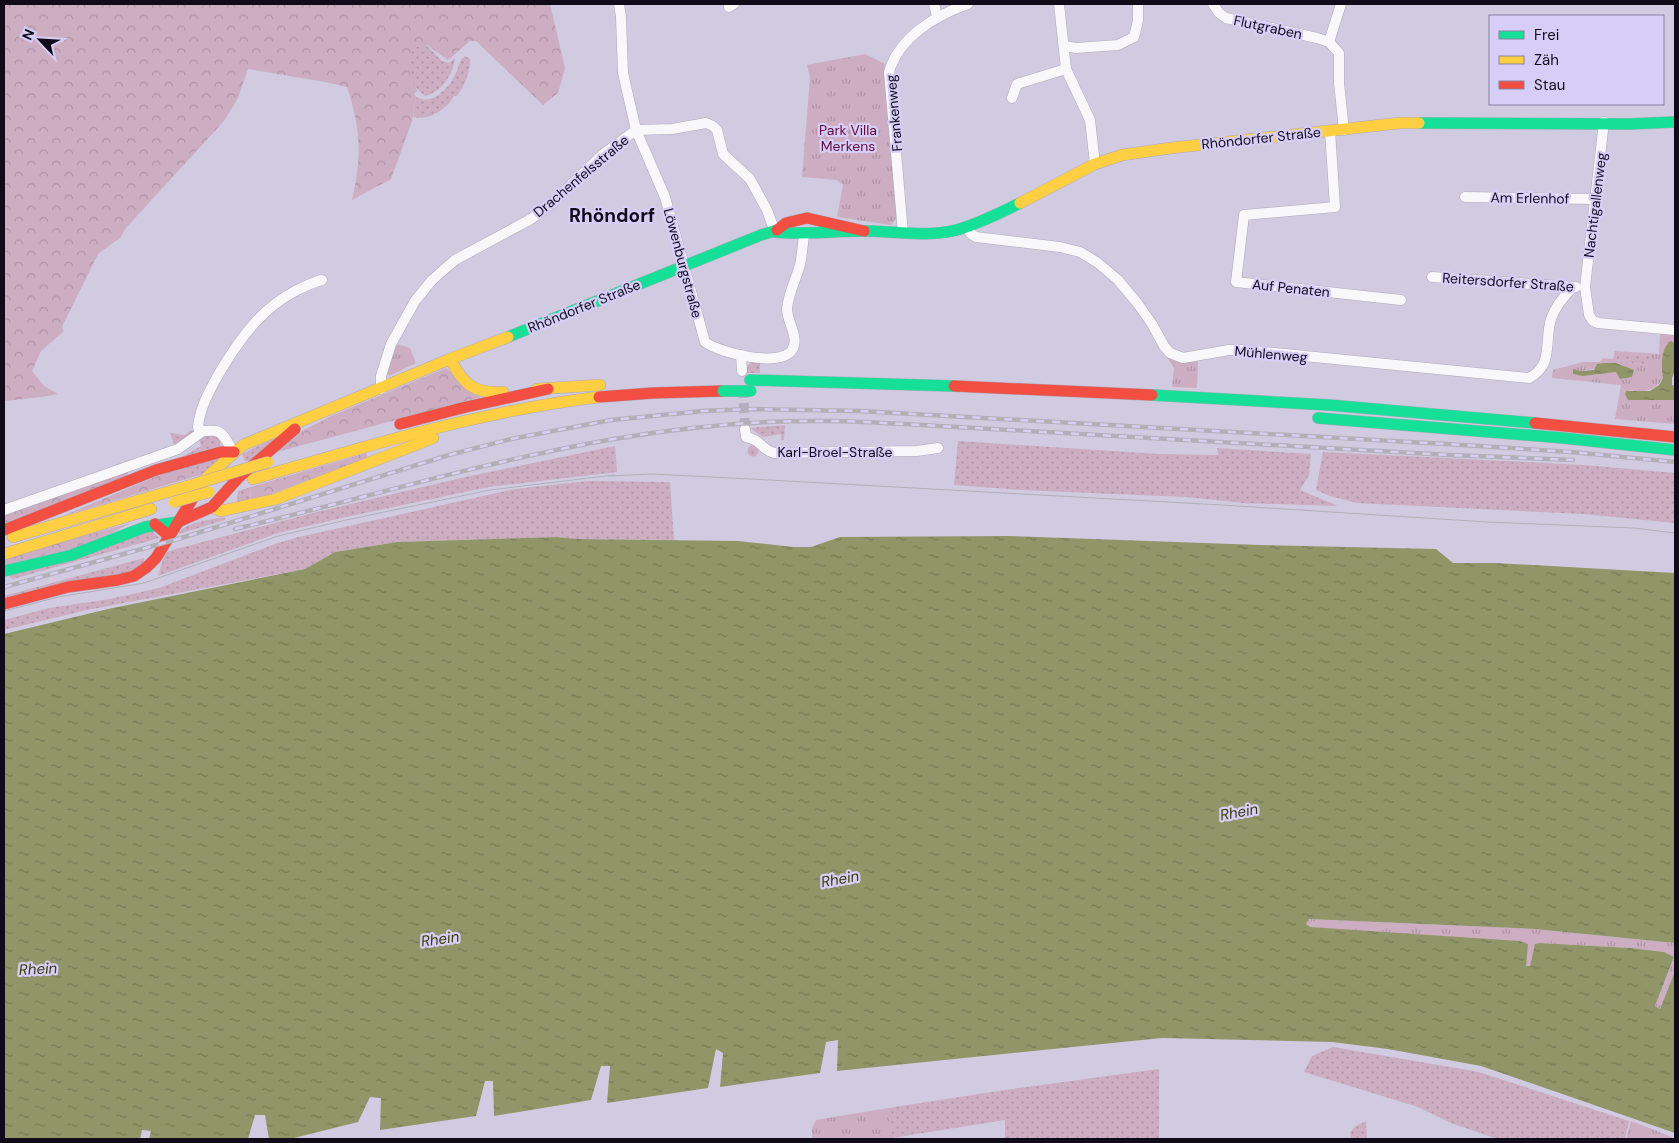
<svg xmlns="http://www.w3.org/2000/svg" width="1679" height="1143" font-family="'DM Sans',sans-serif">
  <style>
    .grass { fill: url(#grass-dots) }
    .forest { fill: url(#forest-crowns) }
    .park { fill: url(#park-tufts); fill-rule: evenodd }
    .water { fill: url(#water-ripples) }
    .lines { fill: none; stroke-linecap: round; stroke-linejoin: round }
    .street-tunnel { stroke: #b3aec3; stroke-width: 10; stroke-dasharray: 10 5; stroke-linecap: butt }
    .street-casing { stroke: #ada9ba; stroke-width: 11 }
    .fast-casing { stroke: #ada9ba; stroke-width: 12 }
    .slow-casing { stroke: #ada9ba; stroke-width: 12 }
    .jam-casing { stroke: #ada9ba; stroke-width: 12 }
    .street { stroke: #f8f7fa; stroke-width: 10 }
    .fast { stroke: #16e098; stroke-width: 11 }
    .slow { stroke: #ffcf43; stroke-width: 11 }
    .jam { stroke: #f24e42; stroke-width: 11 }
    .tram { stroke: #b1b0b6; stroke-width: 1 }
    .rail-casing { stroke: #b1b0b6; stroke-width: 4.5 }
    .rail { stroke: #d7cef8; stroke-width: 2.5; stroke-dasharray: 8; stroke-linecap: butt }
    .fast-bridge-casing { stroke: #ada9ba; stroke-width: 12; stroke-linecap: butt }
    .slow-bridge-casing { stroke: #ada9ba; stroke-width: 12; stroke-linecap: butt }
    .fast-bridge { stroke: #16e098; stroke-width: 11 }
    .slow-bridge { stroke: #ffcf43; stroke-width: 11 }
    .labels { text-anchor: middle; stroke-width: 4.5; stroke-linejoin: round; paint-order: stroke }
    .street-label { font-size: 14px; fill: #0f0b19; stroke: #d7cef8 }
    .park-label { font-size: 14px; fill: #640839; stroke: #d7cef8 }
    .water-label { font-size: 15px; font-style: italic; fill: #363b00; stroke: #d7cef8 }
    .district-label { font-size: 19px; font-weight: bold; fill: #0f0b19; stroke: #d7cef8 }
  </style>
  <defs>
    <pattern id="grass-dots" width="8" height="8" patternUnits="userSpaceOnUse" patternTransform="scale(1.25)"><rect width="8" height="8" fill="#ccadc1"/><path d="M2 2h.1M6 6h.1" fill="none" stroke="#ae94a5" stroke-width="1.8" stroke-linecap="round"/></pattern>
    <pattern id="forest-crowns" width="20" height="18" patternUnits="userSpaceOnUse" patternTransform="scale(1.25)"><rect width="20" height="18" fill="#ccadc1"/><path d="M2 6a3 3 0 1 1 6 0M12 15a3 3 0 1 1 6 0" fill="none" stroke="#ae94a5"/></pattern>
    <pattern id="park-tufts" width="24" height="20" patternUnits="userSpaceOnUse" patternTransform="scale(1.25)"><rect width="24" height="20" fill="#ccadc1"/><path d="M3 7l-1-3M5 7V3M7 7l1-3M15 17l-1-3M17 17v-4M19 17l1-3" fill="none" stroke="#ae94a5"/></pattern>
    <pattern id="water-ripples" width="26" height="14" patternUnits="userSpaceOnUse" patternTransform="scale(1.25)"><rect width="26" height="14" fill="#919669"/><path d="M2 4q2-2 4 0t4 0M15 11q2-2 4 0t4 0" fill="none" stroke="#757956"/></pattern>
  </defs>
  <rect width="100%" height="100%" fill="#d0cbe1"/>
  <g class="grass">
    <path d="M 426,45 L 442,61 L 449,63 L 455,58 C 454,73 441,92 426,96 C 417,92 409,78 409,68 C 410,61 412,55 412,48 Z"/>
    <path d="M 465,56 L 470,59 C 470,73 465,85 457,96 L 454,96 C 447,109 429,121 413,117 L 416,97 C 433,106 449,88 456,73 C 459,67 459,60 465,56 Z"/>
    <polygon points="1617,353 1652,356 1650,366 1616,360"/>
    <polygon points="757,361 760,363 760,373 746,373 748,365"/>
    <polygon points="785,425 784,440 781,440 781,434 763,437 750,428"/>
    <polygon points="191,430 194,432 175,447 170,433 185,435"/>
    <polygon points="207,434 212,434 221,439 220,446 182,457 201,446 199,439"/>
    <polygon points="280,435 249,461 245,461 242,454"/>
    <polygon points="958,441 1159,454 1218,455 1217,448 1311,454 1309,475 1300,490 1338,506 1244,503 1186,497 1020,490 954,485"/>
    <circle cx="753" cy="451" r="5.5"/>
    <polygon points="615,446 617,472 489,487 346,517 278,533 158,576 165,553 176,549 317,512 461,478"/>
    <polygon points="1323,452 1584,465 1675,473 1675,523 1583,514 1357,503 1330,496 1316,490"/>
    <polygon points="222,455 206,474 193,477 190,470 183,465"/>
    <polygon points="588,481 670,482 674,540 576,539 557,537 397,542 335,552 305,569 87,610 4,630 4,620 49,608 110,599 159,588 278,543 299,537 515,489"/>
    <polygon points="251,487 250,502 237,504 238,491"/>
    <path d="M 225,517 L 225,520 L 178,534 C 186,521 211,520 225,517 Z"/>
    <polygon points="150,529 159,538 13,579 7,575"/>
    <polygon points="144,558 144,563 130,573 4,601 4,596"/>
    <polygon points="1333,1047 1479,1072 1629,1121 1625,1139 1497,1139 1451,1123 1418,1107 1304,1072 1312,1056"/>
    <polygon points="1159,1069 1159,1139 1005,1139 1005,1120 892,1138 888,1108 1005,1090"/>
    <polygon points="1366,1121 1367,1139 1351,1139 1350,1132 1356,1126"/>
  </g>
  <g class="forest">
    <path d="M 4,4 L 550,4 L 565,68 L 558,93 L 543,105 L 476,41 L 470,41 L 448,60 L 427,45 L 412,48 L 412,57 L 409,70 L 417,91 L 414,94 L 416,97 L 412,121 L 391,179 L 352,200 C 362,156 361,130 347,87 L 325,82 L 248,69 L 238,98 L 224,121 L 125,229 L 121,237 L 98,254 L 62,327 L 64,331 L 41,351 L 32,371 L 44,386 L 58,394 L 41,397 L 4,401 L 4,66 L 5,63 Z"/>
    <polygon points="446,368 481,397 277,452 304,430 331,416"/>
    <polygon points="366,453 368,458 250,502 251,487"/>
    <polygon points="183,465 190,470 193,477 63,516"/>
    <polygon points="128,470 128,476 4,524 4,512"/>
    <polygon points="130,523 92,544 4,565 4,558"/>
  </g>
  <g class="park">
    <polygon points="865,54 885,64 884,70 899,214 891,225 837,217 843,185 837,180 802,177 810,77 807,65"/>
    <path d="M 1660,333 L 1675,335 L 1675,343 L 1667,343 C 1663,355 1660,365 1663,378 C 1655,391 1645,393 1630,390 L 1629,400 L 1675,400 L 1675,424 L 1615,419 L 1621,385 L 1552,378 L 1553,370 L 1583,362 L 1600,362 L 1603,358 L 1613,359 L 1615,351 L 1659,354 ZM 1617,353 L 1651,356 L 1650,366 L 1616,360 ZM 1604,363 L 1616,363 L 1625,366 C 1612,374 1588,377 1573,374 L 1580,371 L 1594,369 Z"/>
    <polygon points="397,344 410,348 416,363 389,376 387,372"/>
    <path d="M 1164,353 C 1176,362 1184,362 1198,361 L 1197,388 L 1172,387 L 1174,368 Z"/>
    <polygon points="1309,919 1535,929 1675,943 1675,971 1660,1009 1655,1006 1674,958 1664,952 1631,948 1539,943 1535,945 1530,967 1525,966 1309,927 1306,924"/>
    <polygon points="888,1108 893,1139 812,1139 812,1128 816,1120"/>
    <polygon points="1631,1121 1660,1132 1675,1139 1626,1139"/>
  </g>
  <g class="water">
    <path d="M 1670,341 L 1675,343 L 1675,371 L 1672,378 L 1672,385 L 1675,386 L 1675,400 L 1628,400 L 1625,394 L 1626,391 L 1650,391 L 1659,385 L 1663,378 C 1661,366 1661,349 1670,341 Z"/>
    <polygon points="1604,363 1616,363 1634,370 1632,377 1620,379 1616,372 1583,376 1573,374 1573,369 1580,371 1594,370 1597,364"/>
    <polygon points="1008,536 1260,545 1436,549 1453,563 1496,563 1675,573 1675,943 1535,929 1309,919 1306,924 1310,927 1519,941 1528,944 1526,966 1530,966 1535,944 1539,943 1631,948 1664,952 1674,957 1655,1006 1660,1009 1675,971 1675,1133 1481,1066 1388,1049 1332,1042 1162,1038 837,1071 838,1040 826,1042 820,1073 720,1087 723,1053 716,1049 708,1088 607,1103 610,1066 601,1066 591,1100 494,1116 493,1081 485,1081 476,1116 380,1130 381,1098 370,1097 358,1122 290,1139 269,1139 265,1115 255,1115 248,1139 149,1139 151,1131 142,1130 140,1139 4,1139 4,634 108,609 305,569 335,552 397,542 557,537 576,539 738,541 793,547 811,547 840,537"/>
  </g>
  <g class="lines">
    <polyline class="street-tunnel" points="743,388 745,429"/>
    <g class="street-casing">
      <g id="street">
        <path d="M 619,4 L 621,17 L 623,73 L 636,130 L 665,197 L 705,342 C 720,353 780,368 792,350 C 800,338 787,322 787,309 C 788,294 796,279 800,265 C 802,255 803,244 804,234"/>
        <polyline points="934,4 937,16"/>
        <polyline points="1059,4 1066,69 1090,120 1095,164"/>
        <polyline points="1213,4 1219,13 1226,18 1317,38 1329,42 1339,53 1339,83 1344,130"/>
        <polyline points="729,7 734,4"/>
        <polyline points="1329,42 1341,4"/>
        <polyline points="1065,46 1076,48 1118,45 1134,37 1138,21 1138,4"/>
        <polyline points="1012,98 1017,84 1066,69"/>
        <polyline points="1604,122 1585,287 1589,315 1593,321 1598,323 1675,330"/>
        <polyline points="1330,131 1335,207 1244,215 1236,282 1401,300"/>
        <polyline points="1465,197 1595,199"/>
        <path d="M 969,227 L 970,233 L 976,237 L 1060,247 L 1080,252 L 1098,263 L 1118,280 L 1138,304 L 1152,324 L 1164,346 L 1170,353 L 1183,358 L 1229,350 L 1243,350 L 1529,378 C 1554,365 1544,342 1551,319 C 1555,307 1564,296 1573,287"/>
        <path d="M 903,233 L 889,72 C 899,37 936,15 968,4"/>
        <polyline points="1432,277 1576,287"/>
        <polyline points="741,355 742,371"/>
        <polyline points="381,389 381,376 391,344 415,301 432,280 455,260 531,219 551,204 602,155 636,130 672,129 706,123 713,126 717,130 723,154 750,179 767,210 775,232"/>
        <path d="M 745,429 L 746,437 C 762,440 760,449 774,453 L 917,451 L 938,448"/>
        <path d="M 234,452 C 228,445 225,433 216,431 C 210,430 205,432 199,430 L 198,427 C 200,406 211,388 221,370 C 241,337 262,308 297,290 C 306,286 313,282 322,280"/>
        <polyline points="4,510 178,449 203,431"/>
      </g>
    </g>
    <g class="fast-casing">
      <g id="fast">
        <polyline points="1419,123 1629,124 1675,122"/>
        <path d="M 775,232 C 805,235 834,231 864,231 C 892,231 924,237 952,231 C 971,227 1002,212 1020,203"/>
        <polyline points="508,337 761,235 777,230"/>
        <polyline points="750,380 954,386"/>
        <polyline points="1152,395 1329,405 1535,423"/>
        <polyline points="1318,418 1563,438 1675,450"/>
        <polyline points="4,571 72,555 145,527 178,522"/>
      </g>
    </g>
    <g class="slow-casing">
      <g id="slow">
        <polyline points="1020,203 1095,164 1122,155 1171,148 1400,123 1419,123"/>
        <path d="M 450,359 C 463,384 474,394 503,392"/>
        <polyline points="537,389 600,385"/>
        <path d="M 253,479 C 367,446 481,411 599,397"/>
        <polyline points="198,490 208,476 243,445 450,359 508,337"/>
        <polyline points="212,507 221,511 276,499 433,438"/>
        <polyline points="13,537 188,486"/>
        <polyline points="4,554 151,509"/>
      </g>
    </g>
    <g class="jam-casing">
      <g id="jam">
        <polyline points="777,230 786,223 807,218 864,231"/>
        <polyline points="954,386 1152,395"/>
        <polyline points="599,397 653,393 723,391"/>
        <polyline points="1535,423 1675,437"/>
        <polyline points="400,424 466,407 548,389"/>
        <polyline points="178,522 212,507 239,477 295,429"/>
        <polyline points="155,524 169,536"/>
        <polyline points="4,530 156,470 221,452 234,452"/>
        <polyline points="4,604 68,587 118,580 134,576 147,567 156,558 198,490"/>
      </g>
    </g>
    <use href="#street" class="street"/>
    <use href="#fast" class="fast"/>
    <use href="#slow" class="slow"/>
    <use href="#jam" class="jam"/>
    <g class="tram">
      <polyline points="609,476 652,474 769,480 1222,505 1487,522 1634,528 1675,533"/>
      <polyline points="4,611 58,597 144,583 278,536 346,520 490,490 614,475"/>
    </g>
    <g class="rail-casing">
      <g id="rail">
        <path d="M 235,529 C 362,499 486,461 614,439 C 684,427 757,420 829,421 C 854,421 879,423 904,424 L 1449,455 L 1573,460"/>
        <polyline points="4,587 178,539 449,455 511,439 611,420 703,411 752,409 860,411 1463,445 1571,452 1675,462"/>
      </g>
    </g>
    <use href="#rail" class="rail"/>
    <g class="fast-bridge-casing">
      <polyline id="fast-bridge" points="723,391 751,391"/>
    </g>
    <g class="slow-bridge-casing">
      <g id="slow-bridge">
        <polyline points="188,486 268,462"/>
        <polyline points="174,502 209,492"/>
      </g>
    </g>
    <use href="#fast-bridge" class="fast-bridge"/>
    <use href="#slow-bridge" class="slow-bridge"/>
  </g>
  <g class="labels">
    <g class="street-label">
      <text transform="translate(1268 27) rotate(12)" y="5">Flutgraben</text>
      <text transform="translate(894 113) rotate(-95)" y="5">Frankenweg</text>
      <text transform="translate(1261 138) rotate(-6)" y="5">Rhöndorfer Straße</text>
      <text transform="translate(581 176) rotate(-40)" y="5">Drachenfelsstraße</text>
      <text transform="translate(1530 198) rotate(1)" y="5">Am Erlenhof</text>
      <text transform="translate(1595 205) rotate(-83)" y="5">Nachtigallenweg</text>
      <text transform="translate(683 263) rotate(75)" y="5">Löwenburgstraße</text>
      <text transform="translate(1508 282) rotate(4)" y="5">Reitersdorfer Straße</text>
      <text transform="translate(1291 288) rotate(6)" y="5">Auf Penaten</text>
      <text transform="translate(584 306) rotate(-22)" y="5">Rhöndorfer Straße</text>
      <text transform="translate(1271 354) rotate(5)" y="5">Mühlenweg</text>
      <text x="835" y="457">Karl-Broel-Straße</text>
    </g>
    <g class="park-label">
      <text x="848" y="135">Park Villa<tspan x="848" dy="16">Merkens</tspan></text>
    </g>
    <g class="water-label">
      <text transform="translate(1239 812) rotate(-10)" y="5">Rhein</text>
      <text transform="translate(840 879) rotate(-10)" y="5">Rhein</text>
      <text transform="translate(440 939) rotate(-8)" y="5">Rhein</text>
      <text transform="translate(38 969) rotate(-3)" y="5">Rhein</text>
    </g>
    <g class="district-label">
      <text x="612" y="222">Rhöndorf</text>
    </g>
  </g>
  <rect width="1679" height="1143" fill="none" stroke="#0f0b19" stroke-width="10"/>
  <rect x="1489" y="15" width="175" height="90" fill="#d7cef8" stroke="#87809f"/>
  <rect x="1499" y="31" width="25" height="8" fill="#16e098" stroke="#87809f"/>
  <text x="1534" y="40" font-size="15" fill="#0f0b19">Frei</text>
  <rect x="1499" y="56" width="25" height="8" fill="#ffcf43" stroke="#87809f"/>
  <text x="1534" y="65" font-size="15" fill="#0f0b19">Zäh</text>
  <rect x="1499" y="81" width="25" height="8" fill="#f24e42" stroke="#87809f"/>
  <text x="1534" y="90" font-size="15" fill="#0f0b19">Stau</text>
  <g transform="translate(40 40) rotate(295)" stroke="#d7cef8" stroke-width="4" paint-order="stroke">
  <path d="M0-4L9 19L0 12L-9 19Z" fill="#0f0b19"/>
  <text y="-8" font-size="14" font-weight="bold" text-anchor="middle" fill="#0f0b19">N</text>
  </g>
</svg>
